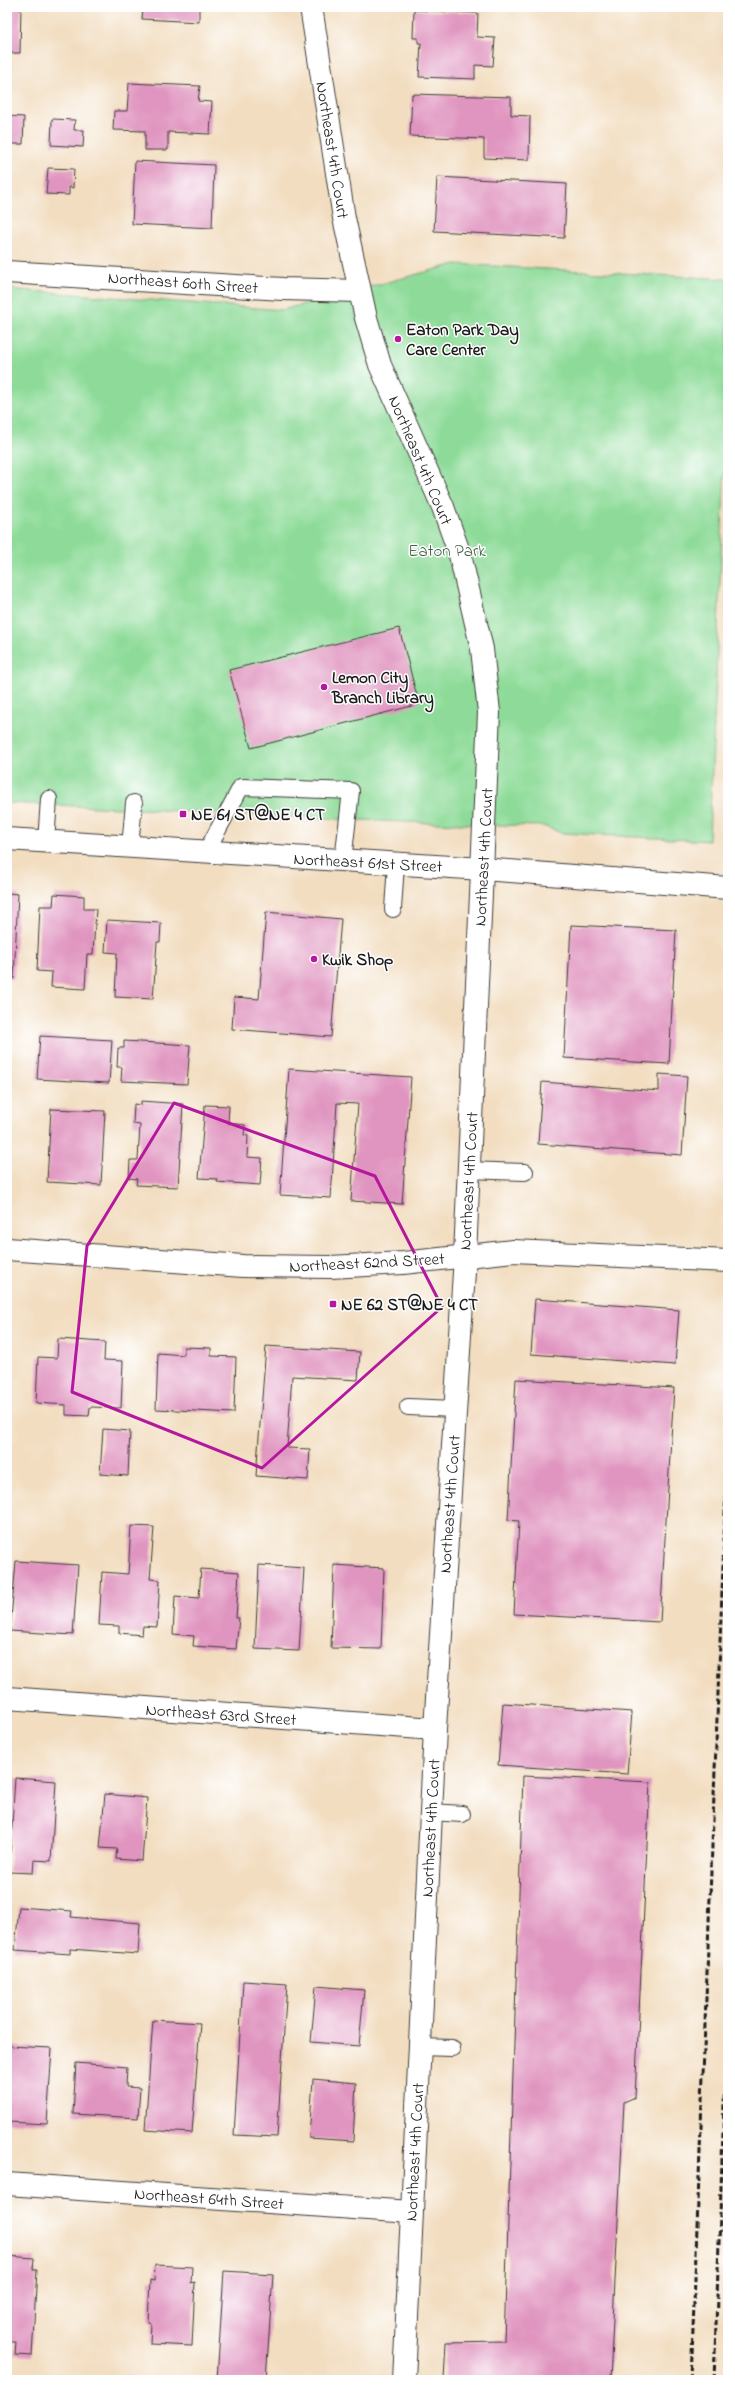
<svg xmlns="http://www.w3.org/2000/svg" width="735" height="2387" font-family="'Indie Flower',sans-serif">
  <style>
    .green { fill: #8edb99; stroke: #557c5a }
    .building { fill: #e095c0 }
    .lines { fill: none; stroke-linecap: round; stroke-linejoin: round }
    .lane-casing { stroke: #3c3935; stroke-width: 18 }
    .street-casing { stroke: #3c3935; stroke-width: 24 }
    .secondary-casing { stroke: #3c3935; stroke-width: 24 }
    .lane { stroke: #fff; stroke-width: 16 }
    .street { stroke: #fff; stroke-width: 22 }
    .secondary { stroke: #fff; stroke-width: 22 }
    .rail { stroke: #1c1c1c; stroke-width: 3; stroke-dasharray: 6 3; stroke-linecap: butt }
    .marked { fill: none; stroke: #b5179e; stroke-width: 3; stroke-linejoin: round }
    .poi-dot { fill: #b5179e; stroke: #fff; stroke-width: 1.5 }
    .labels { text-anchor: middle; stroke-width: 3; stroke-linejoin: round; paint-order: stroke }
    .street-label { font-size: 17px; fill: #1c1c1c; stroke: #fff }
    .poi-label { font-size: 17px; font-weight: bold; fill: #1c1c1c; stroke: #fff; text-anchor: start }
    .park-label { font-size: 17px; fill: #445f48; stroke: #fff }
  </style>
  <rect width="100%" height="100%" fill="#fff"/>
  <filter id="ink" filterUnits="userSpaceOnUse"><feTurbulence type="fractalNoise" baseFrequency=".025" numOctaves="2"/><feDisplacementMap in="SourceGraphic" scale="8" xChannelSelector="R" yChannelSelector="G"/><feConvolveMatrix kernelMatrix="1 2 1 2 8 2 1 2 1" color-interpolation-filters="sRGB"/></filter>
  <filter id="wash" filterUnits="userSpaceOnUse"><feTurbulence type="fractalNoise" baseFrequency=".012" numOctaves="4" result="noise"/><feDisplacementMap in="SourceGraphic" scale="16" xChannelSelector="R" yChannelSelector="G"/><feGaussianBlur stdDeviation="0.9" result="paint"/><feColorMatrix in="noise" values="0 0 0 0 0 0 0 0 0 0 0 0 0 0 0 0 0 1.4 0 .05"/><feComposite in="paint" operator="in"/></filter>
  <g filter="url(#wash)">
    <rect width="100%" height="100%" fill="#f2ddc0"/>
    <path class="green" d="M 456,264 L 728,279 L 728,391 L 709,841 L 562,833 L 543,826 C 364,823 186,810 7,803 L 7,289 L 282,310 Z"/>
    <g id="blocks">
      <g class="building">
        <polygon points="7,7 21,7 20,53 7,53"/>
        <polygon points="143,7 199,7 199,22 142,19"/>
        <polygon points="414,10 478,13 477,37 495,38 493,66 475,65 475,79 419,77 421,43 418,43 418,38 413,38"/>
        <polygon points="129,83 200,86 198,101 212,102 210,134 168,132 168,150 145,150 145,131 113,130 114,111 127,111"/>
        <polygon points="412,94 511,97 511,115 530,116 529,160 484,158 484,139 410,136"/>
        <polygon points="7,116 24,117 23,144 7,144"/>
        <polygon points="52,119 75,120 74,130 84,130 83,147 51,145"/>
        <polygon points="135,161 214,165 212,228 132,224"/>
        <polygon points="48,168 74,169 73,188 69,187 69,195 46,194"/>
        <polygon points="437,177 567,184 564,238 434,231"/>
        <polygon points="399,628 419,704 251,748 229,670"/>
        <polygon points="7,893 18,894 14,979 7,978"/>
        <polygon points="54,894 84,896 84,909 96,909 93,954 87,954 85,989 51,987 52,972 37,971 40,906 53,906"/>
        <polygon points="266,912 341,919 331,1037 232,1029 234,997 259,999"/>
        <polygon points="107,920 161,923 160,942 157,942 153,999 115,997 117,953 105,952"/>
        <polygon points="571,925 676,930 669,1064 564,1058"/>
        <polygon points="40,1036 112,1040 109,1083 37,1079"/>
        <polygon points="124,1041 190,1045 187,1084 121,1081 122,1067 117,1067 118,1048 124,1048"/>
        <polygon points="289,1069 411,1077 402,1204 351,1201 358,1104 337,1103 331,1198 280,1195"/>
        <polygon points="659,1074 687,1076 682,1155 538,1144 542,1082 659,1091"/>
        <polygon points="141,1101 183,1104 178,1187 136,1185 137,1179 129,1178 130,1160 138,1160 140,1125 133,1124 134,1104 141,1105"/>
        <polygon points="205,1105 229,1106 228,1123 245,1125 244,1135 248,1136 247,1157 262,1158 260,1185 217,1182 218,1179 199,1178"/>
        <polygon points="51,1109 105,1111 101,1185 47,1182"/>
        <polygon points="535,1299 679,1310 675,1365 531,1354"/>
        <polygon points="58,1339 105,1342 104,1360 123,1361 121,1408 90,1407 89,1416 66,1415 66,1405 36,1403 38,1357 57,1358"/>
        <polygon points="266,1346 360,1352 358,1380 292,1376 287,1448 310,1449 308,1480 256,1476"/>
        <polygon points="184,1347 211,1348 211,1356 236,1357 234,1413 156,1409 158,1353 184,1355"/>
        <polygon points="516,1379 674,1388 660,1622 514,1614 519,1521 508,1520"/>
        <polygon points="103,1429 130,1431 128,1476 100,1474"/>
        <polygon points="131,1526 154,1527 150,1579 160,1580 157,1627 143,1626 142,1635 119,1633 119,1626 99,1625 102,1572 128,1574"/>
        <polygon points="16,1561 78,1565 73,1635 10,1631"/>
        <polygon points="259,1565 304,1568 299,1651 255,1649"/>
        <polygon points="334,1565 384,1568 381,1649 331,1648"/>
        <polygon points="201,1569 239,1572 236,1618 239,1618 236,1649 193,1646 194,1636 173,1634 175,1596 199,1598"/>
        <polygon points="503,1703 632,1712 627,1774 498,1765"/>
        <polygon points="523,1776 650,1782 635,2097 624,2102 610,2380 444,2380 446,2342 504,2341"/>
        <polygon points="15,1778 56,1781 51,1861 34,1860 33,1873 9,1872"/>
        <polygon points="105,1794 147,1798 142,1861 116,1859 117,1849 100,1848"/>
        <polygon points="19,1907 72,1911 71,1917 140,1923 138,1954 70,1949 70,1954 15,1950"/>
        <polygon points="243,1981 287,1984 277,2137 234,2135"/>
        <polygon points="316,1986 364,1990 359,2046 311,2042"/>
        <polygon points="153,2020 200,2023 192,2133 145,2130"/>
        <polygon points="7,2046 52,2048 47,2124 7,2122"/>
        <polygon points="76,2063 127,2067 126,2087 140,2088 138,2118 73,2114"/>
        <polygon points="313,2079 356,2083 353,2141 309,2138"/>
        <polygon points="7,2256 34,2258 33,2270 37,2270 32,2356 15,2355 16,2342 7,2342"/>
        <polygon points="155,2265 192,2267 191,2283 195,2282 192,2346 150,2344 151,2323 148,2322 150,2280 154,2281"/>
        <polygon points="224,2271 273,2274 266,2380 217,2380"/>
      </g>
    </g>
  </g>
  <g filter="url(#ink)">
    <use href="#blocks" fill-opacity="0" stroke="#3c3935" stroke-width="1"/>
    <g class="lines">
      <g class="lane-casing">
        <g id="lane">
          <polyline points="46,842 49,799"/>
          <polyline points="130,847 134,803"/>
          <polyline points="206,852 241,787 351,791 343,861"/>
          <polyline points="393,909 396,864"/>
          <polyline points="468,1170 525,1172"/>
          <polyline points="408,1407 455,1409"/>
          <polyline points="431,1812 462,1814"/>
          <polyline points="419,2047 452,2048"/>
        </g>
      </g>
      <g class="street-casing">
        <g id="street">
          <polyline points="7,272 283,289 359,291"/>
          <polyline points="7,1698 435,1729"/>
          <polyline points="7,2184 411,2212"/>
        </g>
      </g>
      <g class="secondary-casing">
        <g id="secondary">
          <polyline points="311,7 344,218 366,318 380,365 443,507 460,555 482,649 489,712 465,1256 435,1729 404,2380"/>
          <polyline points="7,839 483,869 728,888"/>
          <polyline points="7,1249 243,1266 330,1267 403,1263 513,1251 728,1261"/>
        </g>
      </g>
      <use href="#lane" class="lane"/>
      <use href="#street" class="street"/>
      <use href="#secondary" class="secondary"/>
      <g class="rail">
        <polyline points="691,2380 728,1439"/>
        <polyline points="714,2380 728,1995"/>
      </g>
    </g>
  </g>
  <path class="marked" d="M 174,1103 L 375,1176 L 442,1307 L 262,1468 L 72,1392 L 87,1246 Z"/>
  <g class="poi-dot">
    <circle cx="398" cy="339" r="4"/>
    <circle cx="324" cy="687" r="4"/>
    <rect x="179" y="810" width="8" height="8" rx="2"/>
    <circle cx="314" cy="959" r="4"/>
    <rect x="329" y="1300" width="8" height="8" rx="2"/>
  </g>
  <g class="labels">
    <g class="street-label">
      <text transform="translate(333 150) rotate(81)" y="6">Northeast 4th Court</text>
      <text transform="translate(183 282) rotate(4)" y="6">Northeast 60th Street</text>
      <text transform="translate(421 460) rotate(67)" y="6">Northeast 4th Court</text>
      <text transform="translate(483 857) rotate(-87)" y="6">Northeast 4th Court</text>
      <text transform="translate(368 862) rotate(3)" y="6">Northeast 61st Street</text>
      <text transform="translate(468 1181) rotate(-87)" y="6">Northeast 4th Court</text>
      <text transform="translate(367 1262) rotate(-3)" y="6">Northeast 62nd Street</text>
      <text transform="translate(449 1504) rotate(-86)" y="6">Northeast 4th Court</text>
      <text transform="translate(221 1714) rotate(4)" y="6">Northeast 63rd Street</text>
      <text transform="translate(430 1828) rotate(-87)" y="6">Northeast 4th Court</text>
      <text transform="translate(414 2152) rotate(-87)" y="6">Northeast 4th Court</text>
      <text transform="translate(209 2198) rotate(4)" y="6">Northeast 64th Street</text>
    </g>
    <g class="poi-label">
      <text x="406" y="335">Eaton Park Day<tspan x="406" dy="20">Care Center</tspan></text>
      <text x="332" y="683">Lemon City<tspan x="332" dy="20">Branch Library</tspan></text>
      <text x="191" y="820">NE 61 ST@NE 4 CT</text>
      <text x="322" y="965">Kwik Shop</text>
      <text x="341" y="1310">NE 62 ST@NE 4 CT</text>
    </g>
    <g class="park-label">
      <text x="447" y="556">Eaton Park</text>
    </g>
  </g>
  <rect width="735" height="2387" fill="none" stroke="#fff" stroke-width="24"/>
</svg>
